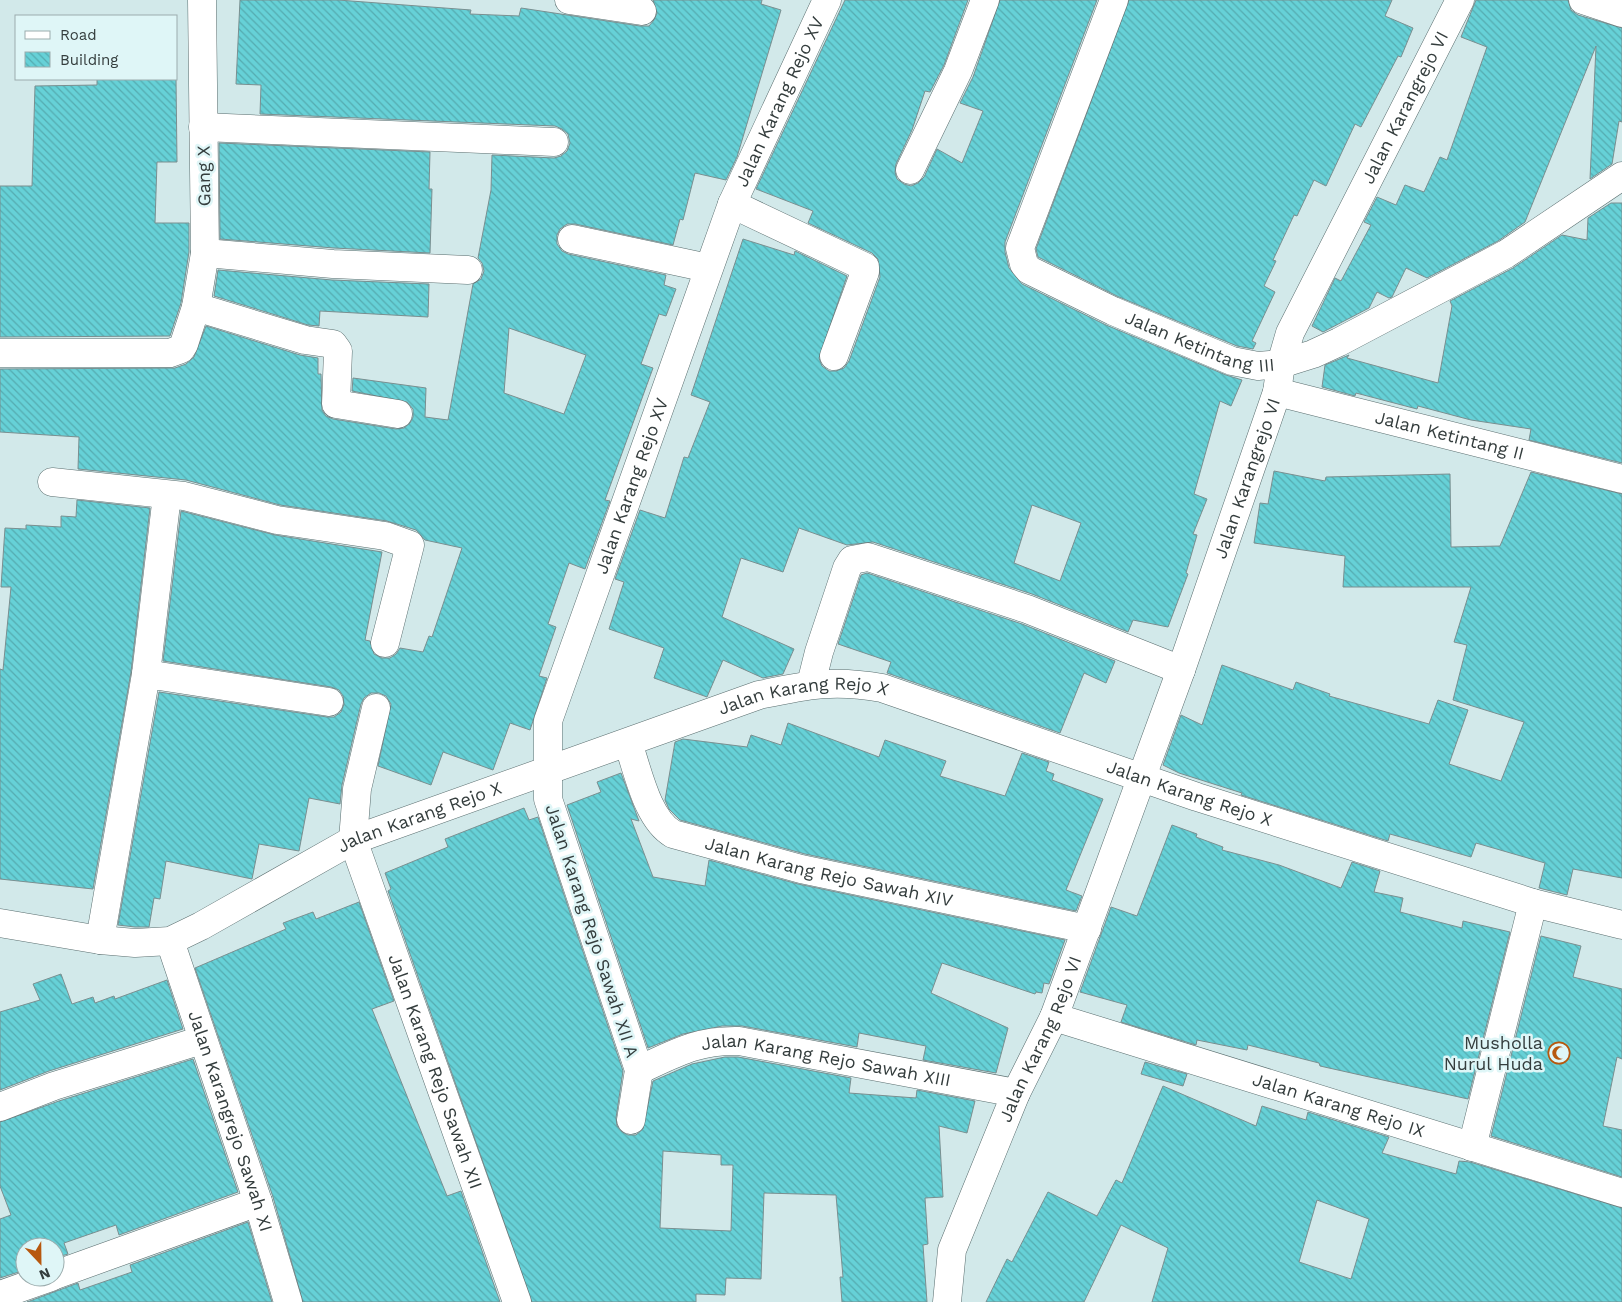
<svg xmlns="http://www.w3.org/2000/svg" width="1622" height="1302" font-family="'Work Sans',sans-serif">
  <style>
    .building { fill: url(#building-back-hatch); stroke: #7a8f90; fill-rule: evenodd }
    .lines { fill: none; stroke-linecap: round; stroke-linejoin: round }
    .street-casing { stroke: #5a6e6f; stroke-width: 29 }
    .secondary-casing { stroke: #5a6e6f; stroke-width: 29 }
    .street { stroke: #fff; stroke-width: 28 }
    .secondary { stroke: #fff; stroke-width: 28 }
    .labels { text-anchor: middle; stroke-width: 5; stroke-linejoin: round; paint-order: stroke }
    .street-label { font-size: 18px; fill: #343d3d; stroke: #dff6f7 }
    .poi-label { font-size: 18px; fill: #343d3d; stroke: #dff6f7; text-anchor: end }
  </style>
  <defs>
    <pattern id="building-back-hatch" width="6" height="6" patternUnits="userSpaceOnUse" patternTransform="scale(1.25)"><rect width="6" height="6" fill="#66d1d7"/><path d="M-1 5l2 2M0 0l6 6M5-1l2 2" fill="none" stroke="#55abb0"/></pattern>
  </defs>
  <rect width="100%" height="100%" fill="#d2e9ea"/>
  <g class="building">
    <path d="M 240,0 L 338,0 L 471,10 L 470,14 L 519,16 L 521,8 L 640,26 L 649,26 L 654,20 L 657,13 L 653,0 L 762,0 L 761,4 L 781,10 L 737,157 L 726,180 L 695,173 L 683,220 L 680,219 L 673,245 L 575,224 L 567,224 L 560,229 L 557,235 L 557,244 L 562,251 L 568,254 L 666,275 L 664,285 L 676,289 L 666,316 L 659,314 L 641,364 L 653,368 L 605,500 L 610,501 L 585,569 L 569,563 L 548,624 L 556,627 L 539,676 L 547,678 L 530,730 L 510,723 L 493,770 L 443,752 L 431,785 L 378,766 L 391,704 L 386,696 L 379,693 L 371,693 L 364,698 L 361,704 L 342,785 L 340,804 L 309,798 L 299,851 L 259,844 L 252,879 L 166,861 L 160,899 L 154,898 L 149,927 L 135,927 L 118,925 L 159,692 L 327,717 L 334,717 L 341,712 L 344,704 L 343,696 L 339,690 L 331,687 L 163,661 L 181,511 L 275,535 L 382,552 L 365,640 L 370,641 L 374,654 L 382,658 L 390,658 L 396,654 L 400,648 L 423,652 L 429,636 L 432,637 L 462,548 L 425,540 L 416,530 L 387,521 L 280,505 L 186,480 L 78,469 L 79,437 L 0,432 L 0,369 L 175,368 L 186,364 L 194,357 L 206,326 L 300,355 L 318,358 L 318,374 L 321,374 L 322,410 L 326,416 L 333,419 L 396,429 L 404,428 L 410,423 L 413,417 L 413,409 L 407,402 L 352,391 L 353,378 L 426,388 L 425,417 L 448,420 L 473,284 L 481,279 L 484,271 L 482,263 L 478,258 L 491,190 L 492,155 L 554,158 L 561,156 L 567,151 L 570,143 L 568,134 L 562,129 L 555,126 L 260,114 L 261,85 L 236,84 ZM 509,328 L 586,355 L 564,414 L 504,393 Z"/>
    <path d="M 845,0 L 968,0 L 944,65 L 930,92 L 925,91 L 912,130 L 896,164 L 895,172 L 897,179 L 904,184 L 911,186 L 918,183 L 924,177 L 937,149 L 962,163 L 983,111 L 960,103 L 973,77 L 1000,0 L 1097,0 L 1005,242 L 1005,252 L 1009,268 L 1022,284 L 1106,325 L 1226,375 L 1242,380 L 1231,406 L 1220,401 L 1194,494 L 1207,499 L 1193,534 L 1197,535 L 1186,573 L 1188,574 L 1168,627 L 1133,620 L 1128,632 L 1032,594 L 873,542 L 847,545 L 799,528 L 783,572 L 741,558 L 722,617 L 794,649 L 783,674 L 763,678 L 723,660 L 707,697 L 654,678 L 664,648 L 609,629 L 624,582 L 615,579 L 640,510 L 665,518 L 684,457 L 688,458 L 710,402 L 691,395 L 743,239 L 794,255 L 795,251 L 847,276 L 819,358 L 822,366 L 829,371 L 836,371 L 844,368 L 849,361 L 880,277 L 878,259 L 872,253 L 808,223 L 813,211 L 756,189 ZM 1032,505 L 1081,523 L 1060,581 L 1014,563 Z"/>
    <polygon points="1129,0 1392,0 1385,16 1413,28 1401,57 1398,56 1361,127 1355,124 1326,186 1314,180 1297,216 1294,215 1273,260 1276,261 1264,286 1275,292 1252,341 1256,343 1253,349 1237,346 1119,297 1038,257 1036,249"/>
    <polygon points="1476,0 1568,0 1571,10 1578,15 1622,28 1622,122 1619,121 1612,164 1590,179 1596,46 1525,222 1498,241 1427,278 1406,268 1392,297 1389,298 1377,292 1369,308 1323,332 1312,326 1335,278 1341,281 1371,225 1364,222 1377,197 1396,205 1405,185 1424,192 1440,157 1447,160 1487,47 1461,37"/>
    <polygon points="97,79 176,79 177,162 157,162 155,223 189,223 189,252 181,303 170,336 0,337 0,186 32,186 35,86 97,85"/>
    <polygon points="219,143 430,152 429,189 432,189 430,253 334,248 220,239"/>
    <polygon points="1611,203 1622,203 1622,463 1529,440 1531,429 1471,420 1418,406 1417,409 1356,393 1355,396 1322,387 1325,365 1349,355 1347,358 1438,383 1452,306 1450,301 1513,268 1562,235 1587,240 1588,218"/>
    <polygon points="218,270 332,280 429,284 428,317 320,311 319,326 308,325 214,296"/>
    <polygon points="1274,471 1325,481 1326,477 1450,474 1451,547 1500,546 1531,472 1622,494 1622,878 1573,869 1567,895 1539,888 1545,863 1476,843 1471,857 1390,834 1388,841 1241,795 1242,793 1179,773 1163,765 1181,715 1202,725 1222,665 1293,690 1296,682 1330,694 1329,696 1429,724 1438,700 1468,710 1449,764 1501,781 1524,722 1453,700 1467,645 1454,642 1471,587 1343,587 1345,556 1254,543 1260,503 1268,504"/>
    <polygon points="77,500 150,508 131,672 93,889 0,879 0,669 3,670 11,587 1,587 5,528 26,529 26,525 61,527 61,516 76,517"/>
    <polygon points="867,573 1022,624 1115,661 1106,683 1084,673 1060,733 887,673 891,662 838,644 861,575"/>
    <polygon points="788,723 879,757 885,740 946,761 940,776 1005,796 1022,753 1049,762 1046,771 1054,774 1052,780 1103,799 1066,890 1082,896 1076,911 805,854 680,820 669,809 665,800 675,742 683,739 747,747 751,735 781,745"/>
    <polygon points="621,773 639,821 631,819 653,877 705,886 709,860 798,884 1065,940 1049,984 1044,983 1042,993 1036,992 1035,994 942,963 931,993 1008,1028 996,1073 923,1060 926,1046 859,1033 857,1047 742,1026 722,1026 683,1034 648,1048 567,805 601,792 597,782"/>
    <path d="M 524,808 L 529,820 L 538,817 L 623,1071 L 616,1118 L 617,1126 L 622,1132 L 628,1135 L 636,1135 L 643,1129 L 653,1081 L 692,1064 L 725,1057 L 738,1057 L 851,1078 L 849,1093 L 916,1098 L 917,1090 L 975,1101 L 967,1133 L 939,1126 L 943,1197 L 925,1198 L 928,1244 L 923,1245 L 927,1302 L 842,1302 L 840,1277 L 843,1277 L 836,1195 L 764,1193 L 761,1279 L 726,1278 L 725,1295 L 696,1294 L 696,1302 L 532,1302 L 388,891 L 391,889 L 385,873 L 448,847 L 445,839 ZM 663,1151 L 721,1155 L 721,1165 L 733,1165 L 731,1231 L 660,1228 Z"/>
    <polygon points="1172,825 1197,834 1196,837 1223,847 1222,850 1279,865 1341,888 1352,862 1380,871 1374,892 1403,898 1400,912 1462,928 1463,921 1510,932 1468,1099 1320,1066 1319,1063 1248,1045 1247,1050 1197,1040 1196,1045 1121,1022 1127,1005 1080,992 1111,907 1137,916"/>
    <polygon points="359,902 394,1001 372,1009 447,1196 461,1191 500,1302 303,1302 273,1197 195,968 286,929 283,923 313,912 316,919"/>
    <polygon points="1541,936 1581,946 1573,977 1622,989 1622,1059 1617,1057 1603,1126 1622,1130 1622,1177 1491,1136"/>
    <polygon points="61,974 72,1004 93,997 95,1003 114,996 115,999 167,980 183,1029 49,1071 0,1090 0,1012 40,1000 33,984"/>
    <polygon points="193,1059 238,1192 119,1235 116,1225 64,1243 68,1254 55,1258 55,1247 25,1247 25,1270 0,1278 0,1219 11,1215 0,1186 0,1122 59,1101"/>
    <polygon points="1145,1062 1187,1074 1183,1086 1141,1074"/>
    <path d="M 1163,1086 L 1256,1126 L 1262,1106 L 1306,1120 L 1308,1112 L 1389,1137 L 1382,1153 L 1456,1174 L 1459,1161 L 1470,1162 L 1622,1208 L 1622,1302 L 1152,1302 L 1168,1248 L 1121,1225 L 1084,1302 L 986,1302 L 1007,1259 L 1012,1262 L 1048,1192 L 1097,1216 L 1116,1180 L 1122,1183 ZM 1317,1200 L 1369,1219 L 1351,1279 L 1299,1262 Z"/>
    <polygon points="248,1222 272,1302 27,1302 78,1283 80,1290 132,1272 130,1265"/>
  </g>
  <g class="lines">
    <g class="street-casing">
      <g id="street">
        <polyline points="569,0 642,11"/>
        <path id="s1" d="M 1114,0 L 1020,248 L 1024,264 L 1029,270 L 1113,311 L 1232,361 L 1258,366 L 1281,364 L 1313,354 L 1339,342 L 1506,254 L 1622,176"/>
        <polyline points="1583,0 1622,13"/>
        <polyline points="203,127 554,142"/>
        <polyline points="910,170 958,71 985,0"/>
        <polyline points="732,204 865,267 865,272 834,356"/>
        <polyline points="572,239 708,268"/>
        <polyline points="205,253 333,264 468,270"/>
        <polyline points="196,307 305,340 333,344 338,351 336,404 398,414"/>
        <polyline points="0,353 170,353 181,349 184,344 196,307 205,253 202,0"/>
        <path id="s2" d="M 1277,392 L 1622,479"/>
        <polyline points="52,482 184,496 277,520 385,536 410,545 385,643"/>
        <polyline points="146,674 167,495"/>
        <polyline points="811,684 819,652 847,568 852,560 868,557 1027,609 1181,670"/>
        <path id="s3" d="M 376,708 L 357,789 L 353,840 L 517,1302"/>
        <path id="s4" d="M 628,743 C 638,771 647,819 673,834 L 801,869 L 1087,929"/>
        <polyline points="100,940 146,674 329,702"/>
        <path id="s5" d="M 170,941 L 258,1202 L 288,1302"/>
        <path id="s6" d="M 1054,1017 L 1622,1193"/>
        <path id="s7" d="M 639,1070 C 676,1053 697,1040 739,1041 L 1016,1093"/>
        <polyline points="0,1107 54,1086 202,1040"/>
        <path id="s8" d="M 631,1120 L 639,1070 L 548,799 L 548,721 L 732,204 L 827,0"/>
        <polyline points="1472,1147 1533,903"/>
        <polyline points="55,1275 258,1202"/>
        <polyline points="0,1295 51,1277"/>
        <path id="s9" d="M 947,1302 L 952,1250 L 1016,1093 L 1054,1017 L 1181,670 L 1277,392 L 1281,364 L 1290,333 L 1460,0"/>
      </g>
    </g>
    <g class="secondary-casing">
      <g id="secondary">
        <path id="s10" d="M 0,923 L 100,940 L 135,943 L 170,941 L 201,926 L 353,840 L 759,695 C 807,685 833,679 882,688 L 1197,797 L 1533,903 L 1622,925"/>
      </g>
    </g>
    <use href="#street" class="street"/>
    <use href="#secondary" class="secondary"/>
  </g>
  <defs>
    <g id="mosque-ring" transform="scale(1.125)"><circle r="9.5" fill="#dff6f7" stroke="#b7580e" stroke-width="1.5"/><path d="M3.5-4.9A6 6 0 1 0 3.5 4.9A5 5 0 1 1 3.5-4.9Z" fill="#b7580e"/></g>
  </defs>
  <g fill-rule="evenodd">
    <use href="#mosque-ring" x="1559" y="1053"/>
  </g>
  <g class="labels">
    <g class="street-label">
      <text dy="6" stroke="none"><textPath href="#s8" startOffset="1076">Jalan Karang Rejo XV</textPath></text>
      <text dy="6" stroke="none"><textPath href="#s9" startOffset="1284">Jalan Karangrejo VI</textPath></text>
      <text transform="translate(204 176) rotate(-91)" y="6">Gang X</text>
      <text dy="6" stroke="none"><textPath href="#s1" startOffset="476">Jalan Ketintang III</textPath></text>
      <text dy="6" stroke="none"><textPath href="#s2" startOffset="178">Jalan Ketintang II</textPath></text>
      <text dy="6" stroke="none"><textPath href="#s9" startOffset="879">Jalan Karangrejo VI</textPath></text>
      <text dy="6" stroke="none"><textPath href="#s8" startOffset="664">Jalan Karang Rejo XV</textPath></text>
      <text dy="6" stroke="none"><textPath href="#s10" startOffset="856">Jalan Karang Rejo X</textPath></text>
      <text dy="6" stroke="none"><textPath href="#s10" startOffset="1261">Jalan Karang Rejo X</textPath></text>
      <text dy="6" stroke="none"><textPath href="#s10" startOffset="451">Jalan Karang Rejo X</textPath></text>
      <text dy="6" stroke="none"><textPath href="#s4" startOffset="264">Jalan Karang Rejo Sawah XIV</textPath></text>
      <text transform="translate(592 931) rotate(72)" y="6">Jalan Karang Rejo Sawah XII A</text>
      <text dy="6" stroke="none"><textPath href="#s9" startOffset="281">Jalan Karang Rejo VI</textPath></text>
      <text dy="6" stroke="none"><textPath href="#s7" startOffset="194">Jalan Karang Rejo Sawah XIII</textPath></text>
      <text dy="6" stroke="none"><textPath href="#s3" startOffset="380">Jalan Karang Rejo Sawah XII</textPath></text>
      <text dy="6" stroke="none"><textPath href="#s6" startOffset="298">Jalan Karang Rejo IX</textPath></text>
      <text dy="6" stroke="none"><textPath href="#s5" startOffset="190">Jalan Karangrejo Sawah XI</textPath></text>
    </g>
    <g class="poi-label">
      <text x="1543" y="1049">Musholla<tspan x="1543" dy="21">Nurul Huda</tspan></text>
    </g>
  </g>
  <rect x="15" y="15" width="162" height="65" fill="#dff6f7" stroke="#9bacad"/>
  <rect x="25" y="31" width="25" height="8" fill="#ffffff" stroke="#9bacad"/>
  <text x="60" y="40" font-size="15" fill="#343d3d">Road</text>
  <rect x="25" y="52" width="25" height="15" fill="url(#building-back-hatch)" stroke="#9bacad"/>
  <text x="60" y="65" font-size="15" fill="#343d3d">Building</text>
  <g transform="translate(40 1262) rotate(158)"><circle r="24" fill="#dff6f7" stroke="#9bacad"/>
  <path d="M0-4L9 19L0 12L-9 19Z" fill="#b7580e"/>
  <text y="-8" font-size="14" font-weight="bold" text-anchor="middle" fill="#343d3d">N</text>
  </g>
</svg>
